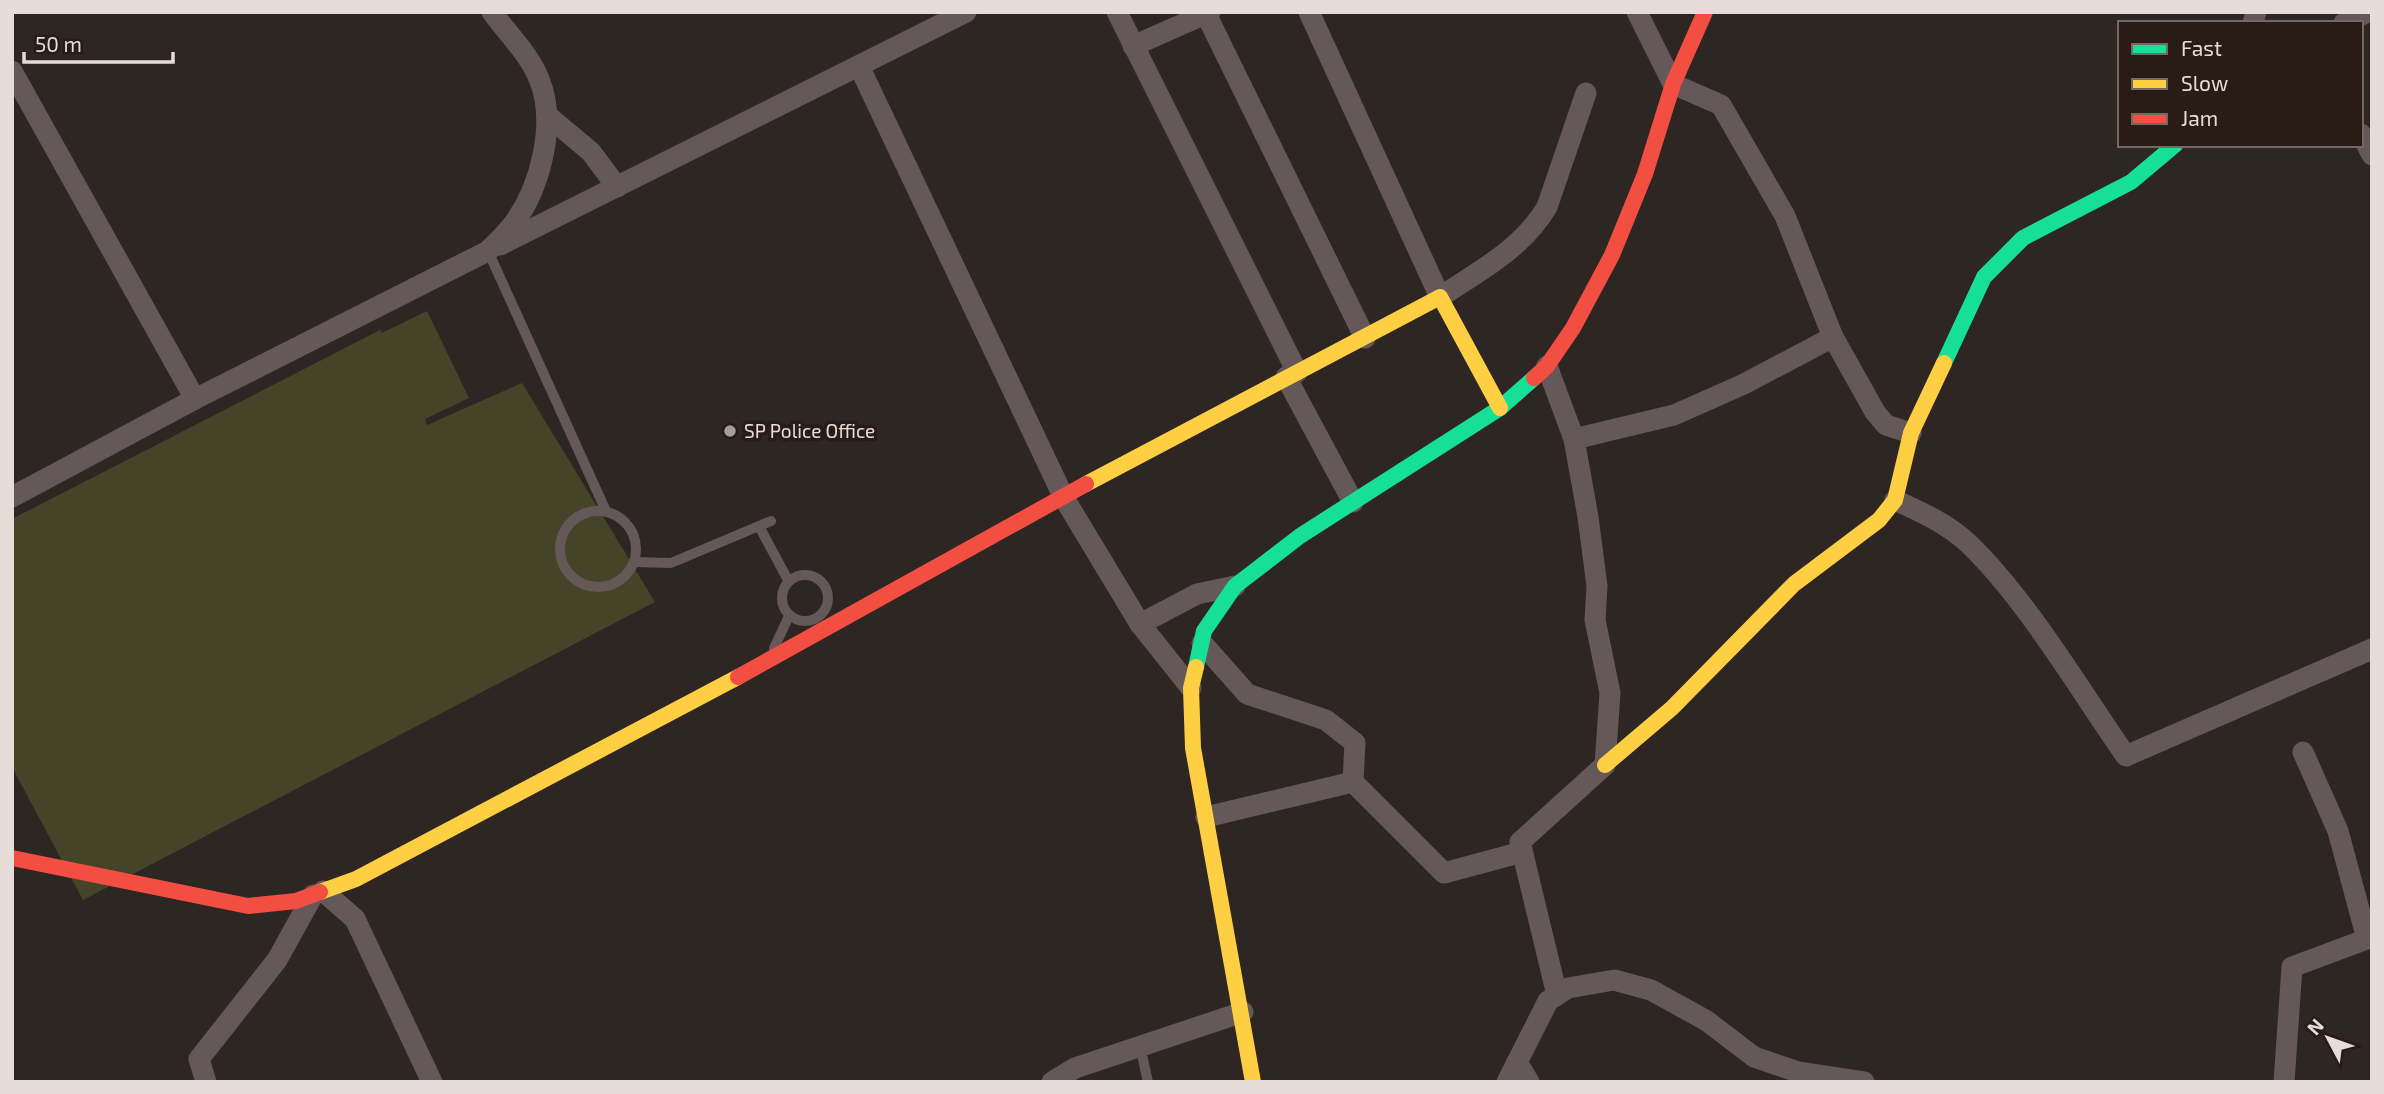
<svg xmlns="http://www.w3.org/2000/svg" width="2384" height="1094" font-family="'Exo 2',sans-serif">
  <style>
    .pitch { fill: #454428 }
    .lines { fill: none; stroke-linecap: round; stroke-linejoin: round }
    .lane { stroke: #655859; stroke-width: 10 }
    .street { stroke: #655859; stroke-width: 21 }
    .fast { stroke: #16e098; stroke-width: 16 }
    .slow { stroke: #ffcf43; stroke-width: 16 }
    .jam { stroke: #f24e42; stroke-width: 16 }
    .poi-dot { fill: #a69c99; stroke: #291b15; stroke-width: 2.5 }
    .labels { text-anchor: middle; stroke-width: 7; stroke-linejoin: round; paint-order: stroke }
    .poi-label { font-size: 19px; fill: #e6dcd8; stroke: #291b15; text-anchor: start }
  </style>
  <rect width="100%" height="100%" fill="#2e2623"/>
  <polygon class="pitch" points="427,311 469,398 425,419 427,425 522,383 655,602 83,900 12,767 12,519 380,330 382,333"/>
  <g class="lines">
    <g class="lane">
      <polyline points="488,251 606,511"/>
      <circle cx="598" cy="549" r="38"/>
      <polyline points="759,526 788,580"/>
      <polyline points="635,562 671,563 771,521"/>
      <circle cx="805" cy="598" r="23"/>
      <polyline points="774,648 789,616"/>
      <polyline points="1140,1046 1148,1082"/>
    </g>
    <g class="street">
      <polyline points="1117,12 1297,372"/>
      <path d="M 1309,12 L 1440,297 C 1479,271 1522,249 1547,207 L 1586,93"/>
      <polyline points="1637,12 1673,84 1721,105 1785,216 1833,337 1875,412 1886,425 1911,433"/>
      <polyline points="1206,14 1365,338"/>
      <polyline points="2253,23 2256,12"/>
      <polyline points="2344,23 2368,12"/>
      <polyline points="1133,46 1210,12"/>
      <polyline points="859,66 1064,498 1140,624 1191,688"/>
      <polyline points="12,71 195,399"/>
      <polyline points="548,116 591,152 617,187"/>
      <polyline points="2361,134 2372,155"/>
      <polyline points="500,245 966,12"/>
      <polyline points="1547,366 1574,439 1588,517 1597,586 1595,620 1610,693 1605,765 1520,842 1557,995"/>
      <polyline points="1286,377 1353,502"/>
      <polyline points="1574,439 1674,415 1744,384 1833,337"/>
      <path d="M 12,497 L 195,399 L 488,251 C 497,242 507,233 514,223 C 541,186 557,122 539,79 C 530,55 507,33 492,12"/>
      <path d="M 1895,500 C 1921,512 1948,524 1969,544 C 2027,600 2079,689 2126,756 L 2372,649"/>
      <polyline points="1140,624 1197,594 1235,586"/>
      <polyline points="1202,643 1247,694 1326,720 1355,743 1353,782"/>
      <polyline points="1206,817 1353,782 1444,873 1522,852"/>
      <polyline points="323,891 355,919 432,1082"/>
      <polyline points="1517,1062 1529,1082"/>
      <polyline points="206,1082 199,1059 277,960 313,895"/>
      <polyline points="1052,1082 1075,1068 1243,1012"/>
      <polyline points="1507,1082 1548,1001 1568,988 1614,980 1651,990 1707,1021 1754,1057 1798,1072 1864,1082"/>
      <polyline points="2284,1082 2292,967 2367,939 2338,831 2303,752"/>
    </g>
    <g class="fast">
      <polyline points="1944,363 1984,277 2023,238 2131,182 2175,145"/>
      <polyline points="1196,667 1204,631 1235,586 1300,536 1500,408 1534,378"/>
    </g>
    <g class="slow">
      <polyline points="1086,484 1440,297 1500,408"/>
      <polyline points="1196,667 1191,688 1193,748 1253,1082"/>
      <polyline points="1605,765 1672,708 1794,584 1879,520 1895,500 1911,433 1944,363"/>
      <polyline points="320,892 356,879 738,677"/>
    </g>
    <g class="jam">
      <polyline points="1534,378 1547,366 1573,328 1612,255 1645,174 1673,84 1705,12"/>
      <polyline points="738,677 1086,484"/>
      <polyline points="12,858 248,906 296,901 320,892"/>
    </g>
  </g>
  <circle class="poi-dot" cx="730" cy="431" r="7"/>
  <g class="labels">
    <g class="poi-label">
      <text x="744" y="438">SP Police Office</text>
    </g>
  </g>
  <rect width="2384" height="1094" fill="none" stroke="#e6dcd8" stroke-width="28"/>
  <rect x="2118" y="21" width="245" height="126" fill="#291b15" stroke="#756863" stroke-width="2"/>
  <rect x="2132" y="44" width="35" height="10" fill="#16e098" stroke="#756863" stroke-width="2"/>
  <text x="2181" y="56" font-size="21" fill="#e6dcd8">Fast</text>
  <rect x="2132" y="79" width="35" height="10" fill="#ffcf43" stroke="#756863" stroke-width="2"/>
  <text x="2181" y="91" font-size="21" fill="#e6dcd8">Slow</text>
  <rect x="2132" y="114" width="35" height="10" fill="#f24e42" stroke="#756863" stroke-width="2"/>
  <text x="2181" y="126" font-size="21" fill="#e6dcd8">Jam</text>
  <g transform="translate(2328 1038) rotate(311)" stroke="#291b15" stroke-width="5" paint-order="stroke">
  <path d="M0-5L12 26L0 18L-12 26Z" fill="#e6dcd8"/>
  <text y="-10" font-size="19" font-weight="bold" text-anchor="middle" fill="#e6dcd8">N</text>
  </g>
  <path d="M24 52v10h149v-10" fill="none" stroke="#e6dcd8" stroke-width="3.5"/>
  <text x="35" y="52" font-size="21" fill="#e6dcd8" stroke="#291b15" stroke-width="5" paint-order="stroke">50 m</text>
</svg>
